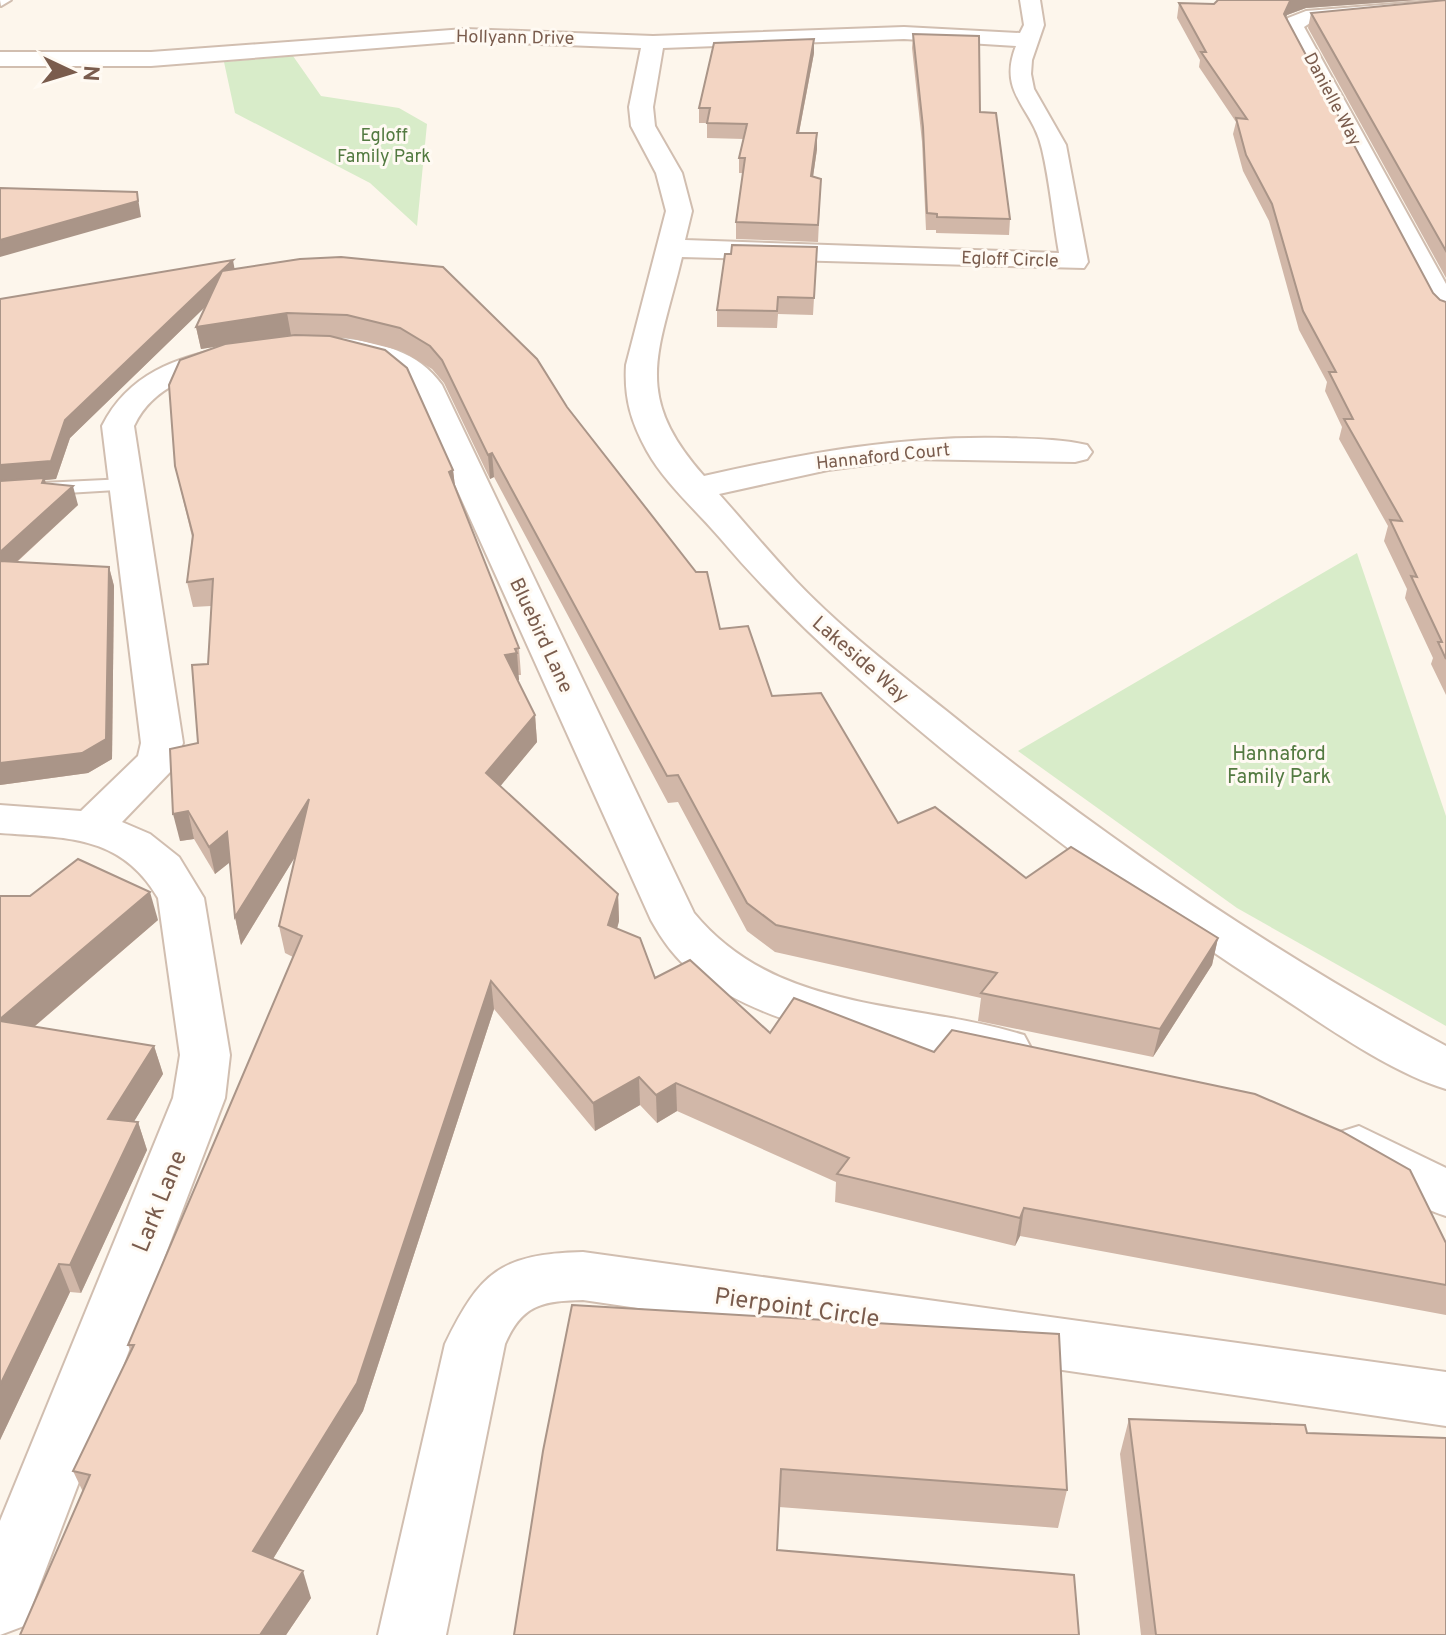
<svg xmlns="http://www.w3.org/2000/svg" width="1446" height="1635" font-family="Overpass,sans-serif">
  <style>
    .green { fill: #d8ecc9 }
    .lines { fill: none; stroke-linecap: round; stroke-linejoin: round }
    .service-casing { stroke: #d1beb0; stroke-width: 4 }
    .minor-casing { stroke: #d1beb0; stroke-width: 4 }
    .service { fill: #fff; fill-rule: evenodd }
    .minor { fill: #fff; fill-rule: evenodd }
    .wall { fill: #d1b7a8 }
    .shaded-wall { fill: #aa9588 }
    .building { fill: #f3d5c3; stroke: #aa9588; stroke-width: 2 }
    .labels { text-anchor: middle; stroke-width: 6; stroke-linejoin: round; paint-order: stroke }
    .far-street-label { font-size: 18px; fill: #7a5c4d; stroke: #fffaf3 }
    .far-park-label { font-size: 18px; fill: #537a41; stroke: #fffaf3 }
    .street-label { font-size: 20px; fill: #7a5c4d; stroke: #fffaf3 }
    .park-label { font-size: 20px; fill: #537a41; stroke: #fffaf3 }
    .near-street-label { font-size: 24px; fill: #7a5c4d; stroke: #fffaf3 }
  </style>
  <rect width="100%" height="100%" fill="#fdf6ec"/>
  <g class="green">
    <polygon points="293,56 321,96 399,108 427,124 417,226 370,183 235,113 224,62"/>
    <polygon points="1357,553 1446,816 1446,1026 1237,908 1018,751"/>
  </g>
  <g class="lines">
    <g class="service-casing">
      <polygon id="service" points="126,479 135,485 133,489 0,497 0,485"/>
    </g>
    <g class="minor-casing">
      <g id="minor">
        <polygon points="0,0 11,0 1,6"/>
        <path d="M 1020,0 L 1040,0 L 1044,25 L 1032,60 L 1031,74 L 1034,89 L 1066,145 L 1088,262 L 1084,268 L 682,257 C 659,353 631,394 704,476 C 805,453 903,435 1007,438 C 1034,439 1061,439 1087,445 L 1092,452 L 1087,459 L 1075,462 L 910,459 L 828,470 L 719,494 C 744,522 769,552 795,580 C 847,635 910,681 969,729 C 1120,848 1277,955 1446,1046 L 1446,1089 C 1386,1071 1316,1019 1263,985 C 1151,912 1046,834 942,749 C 862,683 787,617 720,538 C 695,509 665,483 647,451 C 631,422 624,398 626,365 L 666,211 L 656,173 L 631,126 L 629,107 L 641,48 L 465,41 L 151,66 L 0,66 L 0,52 L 151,52 L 465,29 L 653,36 L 904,27 L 1020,33 L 1024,25 ZM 904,39 L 1016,46 C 997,94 1033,107 1042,149 C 1050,183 1053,219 1059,253 L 685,240 L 692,211 L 682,173 L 655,126 L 653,107 L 663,48 Z"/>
        <polygon points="1446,0 1446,11 1310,23 1304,27 1446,284 1446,319 1436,316 1431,310 1284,27 1288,18 1306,11"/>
        <path d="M 342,338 C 381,343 418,351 442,385 L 694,913 C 777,1014 910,1000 1024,1035 L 1031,1048 L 1024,1061 L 1006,1067 C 903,1047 779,1037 693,972 C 675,959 661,938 651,920 L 411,387 C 390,361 361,361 331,353 L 327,347 L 331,341 Z"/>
        <path d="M 230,347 L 241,350 L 245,356 L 241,362 C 199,373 154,383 134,426 L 183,743 L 173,769 L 122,822 L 150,834 L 179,857 L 204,898 L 230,1055 L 225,1098 L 33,1603 L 24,1626 L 0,1635 L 0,1521 L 173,1098 L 180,1055 L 158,898 C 121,834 65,838 0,833 L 0,805 L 81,811 L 138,756 L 141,743 L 102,426 C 128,374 176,357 230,347 Z"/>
        <path d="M 1359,1126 L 1446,1168 L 1446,1216 C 1415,1206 1347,1175 1332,1147 L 1340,1132 Z"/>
        <path d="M 583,1252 L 1446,1372 L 1446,1426 L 583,1300 C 543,1301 522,1304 505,1344 L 446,1635 L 378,1635 L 445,1344 C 480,1272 501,1254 583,1252 Z"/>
      </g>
    </g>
    <use href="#service" class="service"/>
    <use href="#minor" class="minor"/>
  </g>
  <g class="wall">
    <polygon points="1218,0 1417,0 1306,8 1287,15 1286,17 1433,293 1440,300 1446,302 1446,695 1431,664 1433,658 1405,598 1407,589 1384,541 1388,526 1339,439 1342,427 1325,391 1327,382 1299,330 1269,221 1243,171 1233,134 1236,122 1199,67 1200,60 1177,18 1179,3 1214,4"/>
    <polygon points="1446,0 1446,278 1308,28 1311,13"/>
    <polygon points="913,34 980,112 1010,219 1009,235 936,233 936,230 926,230 922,142 912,48"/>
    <polygon points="814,53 799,133 817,133 817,149 813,176 821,179 818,242 736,239 736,222 743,173 739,173 739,158 744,139 707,138 707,123 699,123 699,108"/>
    <polygon points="817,247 813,315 778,314 777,328 717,327 717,310 731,254"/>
    <polygon points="300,259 567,407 720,629 772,696 898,823 1026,878 1218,938 1212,965 1153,1057 978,1021 981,998 775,952 747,931 678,802 668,803 494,477 490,479 444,383 432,369 402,351 350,338 335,337 453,470 455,487 519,648 521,675 518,675 519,680 517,680 535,715 537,742 500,786 618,894 619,921 617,929 655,978 770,1033 934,1052 1446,1243 1446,1315 1020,1236 1015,1246 835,1202 836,1182 677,1111 657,1123 640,1105 595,1131 494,1009 363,1411 273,1559 311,1598 286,1635 20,1635 83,1492 73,1471 131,1352 128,1345 293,957 285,953 279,926 295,857 241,945 235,917 230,862 215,874 194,839 180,841 198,743 208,664 211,606 193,607 187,582 192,537 175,466 219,346 201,349 196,327 205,307 70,438 56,479 45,480 46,484 78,505 17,562 109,567 114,586 112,759 88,773 0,785 0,299 235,269"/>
    <polygon points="0,896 158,920 34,1027 154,1046 163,1074 134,1121 138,1122 147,1150 81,1293 70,1292 0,1440"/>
    <polygon points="1129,1419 1307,1433 1446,1635 1141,1635 1120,1454"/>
    <polygon points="543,1451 1067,1490 1058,1528 779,1507 514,1635"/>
  </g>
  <g class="shaded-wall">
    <polygon points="1292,0 1417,0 1306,8 1287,15 1281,28 1284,14 1290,1"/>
    <polygon points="814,39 814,53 796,148 797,133"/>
    <polygon points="817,133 817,149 811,191 811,176"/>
    <polygon points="137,192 141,217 0,257 0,240"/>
    <polygon points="233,260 236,277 70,438 56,479 45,480 49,497 0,485 0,465 65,420"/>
    <polygon points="287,313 291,335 201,349 196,327"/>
    <polygon points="492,453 494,477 490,479 488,455"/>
    <polygon points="453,470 456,494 449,472"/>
    <polygon points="73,486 78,505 0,577 0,552"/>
    <polygon points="109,567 114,586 112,759 88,773 0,785 0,763"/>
    <polygon points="517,653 519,680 508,681 505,655"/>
    <polygon points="535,715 537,742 489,800 486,773"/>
    <polygon points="309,799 314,826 241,945 235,917"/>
    <polygon points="188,811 194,839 180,841 173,814"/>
    <polygon points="227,832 234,859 215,874 209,847"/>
    <polygon points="150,892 158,920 8,1049 0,1029 0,1019"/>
    <polygon points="618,894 619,921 610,953 608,925"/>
    <polygon points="1218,938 1212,965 1153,1057 1160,1029"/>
    <polygon points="491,981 494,1009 363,1411 262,1577 253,1551"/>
    <polygon points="154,1046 163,1074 118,1148 108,1119"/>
    <polygon points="639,1077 640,1105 595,1131 593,1103"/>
    <polygon points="676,1083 677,1111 657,1123 656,1095"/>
    <polygon points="138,1122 147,1150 81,1293 70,1265"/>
    <polygon points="1024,1208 1020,1236 1015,1246 1020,1218"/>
    <polygon points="59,1264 70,1292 0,1440 0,1385"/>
    <polygon points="303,1571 311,1598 286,1635 260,1635"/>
  </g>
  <g class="building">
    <polygon points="1218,0 1292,0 1290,1 1284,14 1433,293 1440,300 1446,302 1446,659 1438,642 1442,642 1411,576 1417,577 1390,520 1402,521 1344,419 1353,419 1329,372 1336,372 1303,311 1272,204 1246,155 1236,118 1247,119 1201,52 1206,52 1179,3 1214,4"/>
    <polygon points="1446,0 1446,251 1311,13"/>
    <polygon points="913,34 979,36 980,112 996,113 1010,219 937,217 937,214 927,213 923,127"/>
    <polygon points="814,39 797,133 817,133 811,176 821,179 818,225 736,222 745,158 739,158 747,124 707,123 710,108 699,108 714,43"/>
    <polygon points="0,188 137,192 138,201 0,240"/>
    <polygon points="732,245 817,247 814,298 778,297 777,311 717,310 725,254 731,254"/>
    <polygon points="341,257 443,267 537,359 567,407 696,572 707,572 720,629 748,626 772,696 821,693 898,823 935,807 1026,878 1071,847 1218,938 1160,1029 981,993 997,973 776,925 747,903 678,775 667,776 492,453 488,455 442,360 430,346 400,328 347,315 287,313 196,327 222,271 300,259"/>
    <polygon points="233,260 65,420 51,461 0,465 0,299"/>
    <polygon points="295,335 330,336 385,350 407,368 453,470 449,472 519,648 515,649 517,653 505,655 535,715 486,773 618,894 608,925 640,938 655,978 690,960 770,1033 794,998 934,1052 952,1030 1255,1094 1341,1131 1410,1170 1446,1243 1446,1285 1024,1208 1020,1218 837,1174 849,1158 676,1083 656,1095 639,1077 593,1103 491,981 357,1383 253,1551 303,1571 260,1635 20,1635 90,1475 73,1471 134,1345 128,1345 302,936 279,926 309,799 235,917 227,832 209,847 188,811 173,814 170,749 198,743 192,665 208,664 213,579 187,582 193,535 175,466 169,385 180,360 225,344"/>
    <polygon points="44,478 42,483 73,486 0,552 0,481"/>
    <polygon points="0,561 109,567 106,739 82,753 0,763"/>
    <polygon points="78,859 150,892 0,1019 0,896 30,896"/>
    <polygon points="0,1021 154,1046 108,1119 138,1122 70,1265 59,1264 0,1385"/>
    <polygon points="572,1305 1059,1334 1067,1490 781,1469 777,1550 1074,1575 1079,1635 514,1635 543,1451"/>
    <polygon points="1129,1419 1305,1425 1307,1433 1446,1438 1446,1635 1156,1635"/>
  </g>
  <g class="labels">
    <g class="far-street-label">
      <text transform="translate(515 37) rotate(1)" y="6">Hollyann Drive</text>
      <text transform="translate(1333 99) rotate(62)" y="6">Danielle Way</text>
      <text transform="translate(1010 259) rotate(2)" y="6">Egloff Circle</text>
      <text transform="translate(883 456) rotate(-6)" y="6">Hannaford Court</text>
    </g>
    <g class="far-park-label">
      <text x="384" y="141">Egloff<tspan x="384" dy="21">Family Park</tspan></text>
    </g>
    <g class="street-label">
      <text transform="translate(542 635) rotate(65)" y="7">Bluebird Lane</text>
      <text transform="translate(861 659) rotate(41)" y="7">Lakeside Way</text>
    </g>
    <g class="park-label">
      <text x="1279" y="760">Hannaford<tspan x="1279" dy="23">Family Park</tspan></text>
    </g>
    <g class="near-street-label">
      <text transform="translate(159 1201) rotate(-68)" y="8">Lark Lane</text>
      <text transform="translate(797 1307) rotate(8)" y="8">Pierpoint Circle</text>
    </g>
  </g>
  <g transform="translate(72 72) rotate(94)" stroke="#fffaf3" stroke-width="6" paint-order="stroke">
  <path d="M0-6L14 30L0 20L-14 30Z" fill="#7a5c4d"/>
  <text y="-12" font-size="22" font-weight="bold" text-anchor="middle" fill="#7a5c4d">N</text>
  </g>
</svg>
